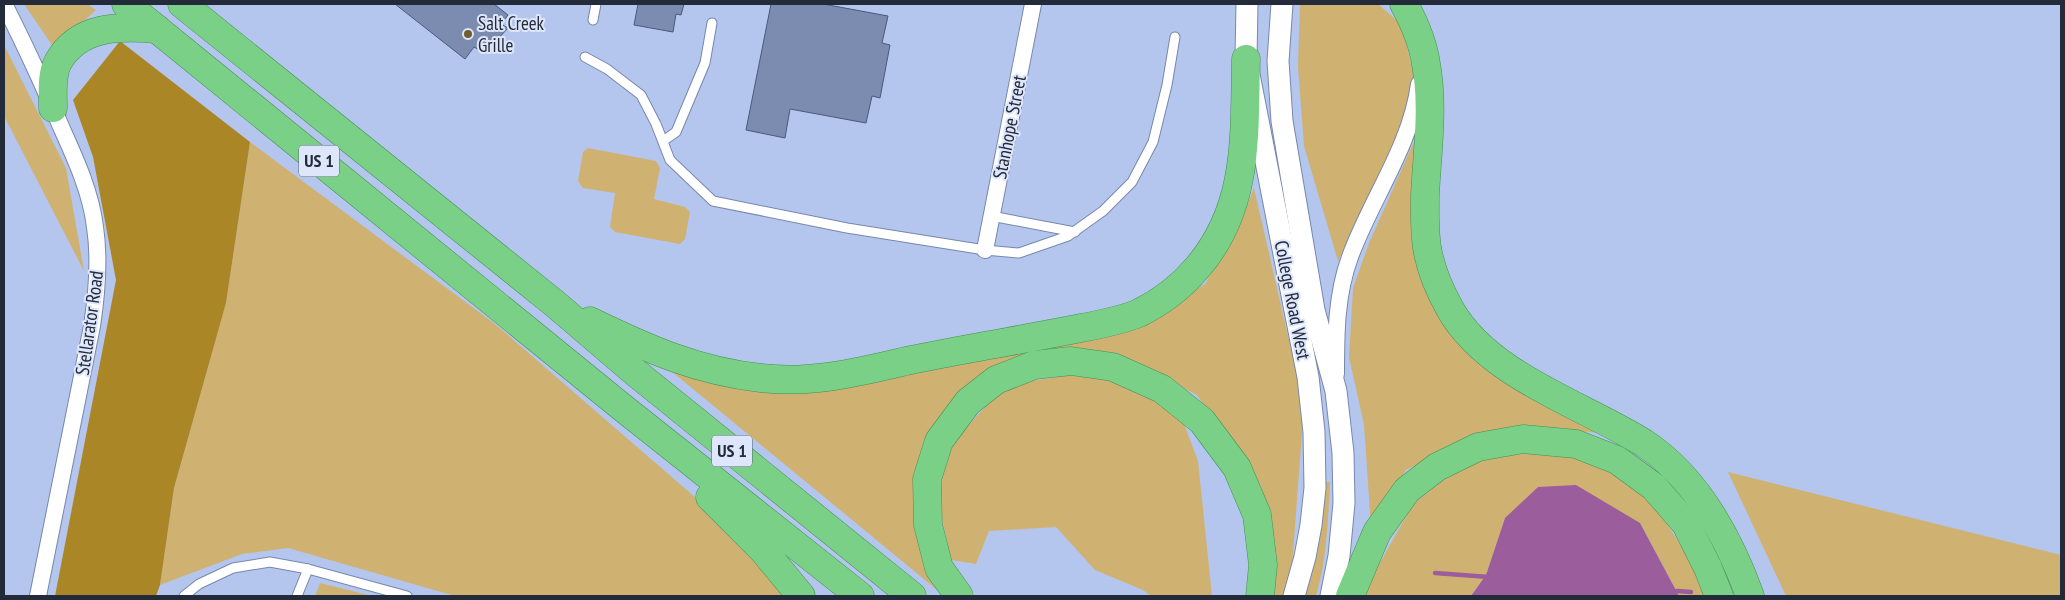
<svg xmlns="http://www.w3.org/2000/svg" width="2065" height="600" font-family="'PT Sans Narrow',sans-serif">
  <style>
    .green { fill: #cfb271 }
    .forest { fill: #ab8627 }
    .water { fill: #9b5d9c }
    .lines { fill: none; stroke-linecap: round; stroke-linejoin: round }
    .stream { stroke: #9b5d9c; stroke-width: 4.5 }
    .building { fill: #7c8cb1; stroke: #4a597c }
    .service-casing { stroke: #7787ac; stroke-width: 11 }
    .minor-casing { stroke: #7787ac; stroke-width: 18 }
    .tertiary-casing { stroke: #7787ac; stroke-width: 23 }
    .trunk-casing { stroke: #458e57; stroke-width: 29 }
    .service { stroke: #fff; stroke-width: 9 }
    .minor { stroke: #fff; stroke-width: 16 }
    .tertiary { stroke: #fff; stroke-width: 21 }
    .trunk { stroke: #7ad086; stroke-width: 28 }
    .poi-dot { fill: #715c2b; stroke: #dde6fb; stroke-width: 2 }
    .labels { text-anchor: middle; stroke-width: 4; stroke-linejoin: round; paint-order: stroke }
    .shield { fill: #dde6fb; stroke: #5b6273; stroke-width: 1 }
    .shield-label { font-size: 18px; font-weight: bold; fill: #232a39 }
    .poi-label { font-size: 19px; fill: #232a39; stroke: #dde6fb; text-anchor: start }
    .street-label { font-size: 19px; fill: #232a39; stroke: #dde6fb }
  </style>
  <rect width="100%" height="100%" fill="#b4c6ed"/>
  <g class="green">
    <polygon points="24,4 87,4 96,10 54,48"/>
    <polygon points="1300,4 1378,4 1401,24 1414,74 1405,120 1338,261 1304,146 1298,67"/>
    <polygon points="4,45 66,168 84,271 4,116"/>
    <polygon points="1421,126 1443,319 1603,433 1561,430 1483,432 1406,470 1371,527 1364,425 1349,357 1353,288 1369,243"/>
    <polygon points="250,142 495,324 718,517 791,596 455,596 288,548 242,554 160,585 174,488 226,303"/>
    <polygon points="588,148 656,161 660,168 654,199 685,207 690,212 685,239 680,244 615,232 610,227 615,193 583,188 578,181 583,152"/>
    <polygon points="1254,188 1304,406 1291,580 1286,596 1272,596 1261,486 1197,395 1134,362 985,376 918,502 936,589 659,361 752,387 1141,325 1205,284 1240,223"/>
    <polygon points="1098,371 1180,413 1198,461 1212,596 1151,596 1143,590 1095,570 1056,527 989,531 976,564 951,560 938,500 948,448 1005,385"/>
    <polygon points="1563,448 1639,480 1713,596 1679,596 1640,523 1505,518 1486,575 1471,596 1365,596 1377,568 1413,504 1459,468 1500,451"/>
    <polygon points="1728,472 2061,555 2061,596 1786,596"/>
    <path d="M 1323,482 L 1330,482 C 1328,520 1327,559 1316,596 L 1303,596 Z"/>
    <polygon points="320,583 372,596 315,596"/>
  </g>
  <polygon class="forest" points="120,41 250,142 226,303 174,488 160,585 156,596 55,596 116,280 93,157 73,100"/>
  <polygon class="water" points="1576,485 1640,523 1679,596 1471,596 1486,575 1505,518 1538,487"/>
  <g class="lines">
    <g class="stream">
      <polyline points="1435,573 1489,577"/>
      <polyline points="1669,596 1677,591 1691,592"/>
    </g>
  </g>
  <g class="building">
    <polygon points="395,4 494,4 508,15 501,24 508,28 495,42 490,40 481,51 474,47 465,59"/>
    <polygon points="638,4 684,4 681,15 676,14 673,32 634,25"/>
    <polygon points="771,4 823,4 888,16 882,43 890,45 880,98 872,96 866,123 790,109 785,138 746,130"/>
  </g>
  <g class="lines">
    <g class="service-casing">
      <g id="service">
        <polyline points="593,20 596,4"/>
        <polyline points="585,57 607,69 641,95 656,124 670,160 713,201 847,228 985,250 1019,253 1068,236 1103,211 1132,182 1153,142 1167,85 1175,37"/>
        <polyline points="663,141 676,132 705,63 712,23"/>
        <polyline points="991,216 1075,232"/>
        <polyline points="184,596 199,584 233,568 270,562 308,569 407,596"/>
        <polyline points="297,596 308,569"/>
      </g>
    </g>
    <g class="minor-casing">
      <g id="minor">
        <path d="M 4,4 C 25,45 44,87 62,129 C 76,160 91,193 95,227 C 100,260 97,293 92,326 L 38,596"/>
        <polyline points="985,250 1033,4"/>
        <path d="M 1336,374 C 1336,334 1336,295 1350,257 C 1371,199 1411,146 1419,84"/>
      </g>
    </g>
    <g class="tertiary-casing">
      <g id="tertiary">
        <polyline points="1247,4 1246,59 1308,377 1314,432 1315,488 1311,525 1305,557 1294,596"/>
        <polyline points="1282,4 1278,61 1282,121 1314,310 1336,391 1343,453 1344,503 1339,556 1331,596"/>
      </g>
    </g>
    <g class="trunk-casing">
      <g id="trunk">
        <polyline points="126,4 623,408 860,596"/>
        <polyline points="182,4 554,303 636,373 912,596"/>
        <path d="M 1404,4 C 1414,22 1423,43 1426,64 C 1434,107 1427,153 1425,196 C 1425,215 1424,235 1428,253 C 1432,273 1440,291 1450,309 C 1488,376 1582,404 1644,443 C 1697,478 1729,538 1750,596"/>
        <path d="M 53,108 C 53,93 51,75 58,62 C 79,25 120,26 157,29"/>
        <path d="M 590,321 C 648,349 697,371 761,378 C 811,384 859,372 906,361 C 936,355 966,349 996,344 C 1023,339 1050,334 1076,329 C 1097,325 1120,321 1139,313 C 1161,302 1181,287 1197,268 C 1250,207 1244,134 1246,59"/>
        <polyline points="710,497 763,550 801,596"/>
        <polyline points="959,596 939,568 928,525 927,479 939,441 968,402 996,380 1034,365 1071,361 1113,367 1162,389 1202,421 1237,468 1257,515 1263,565 1260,596"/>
        <polyline points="1350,596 1377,532 1407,490 1437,467 1478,447 1523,439 1576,444 1617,460 1654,487 1686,524 1708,568 1719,596"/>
      </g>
    </g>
    <use href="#service" class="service"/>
    <use href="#minor" class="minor"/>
    <use href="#tertiary" class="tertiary"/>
    <use href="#trunk" class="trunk"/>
  </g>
  <circle class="poi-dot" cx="468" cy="34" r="5"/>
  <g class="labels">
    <g class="shield">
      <rect x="299" y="145.5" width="40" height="31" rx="4"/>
      <rect x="712" y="435.5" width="40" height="31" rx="4"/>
    </g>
    <g class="shield-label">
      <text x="319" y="167">US 1</text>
      <text x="732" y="457">US 1</text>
    </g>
    <g class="poi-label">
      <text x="478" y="30">Salt Creek<tspan x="478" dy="22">Grille</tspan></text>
    </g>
    <g class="street-label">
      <text transform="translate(1009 127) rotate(-79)" y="7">Stanhope Street</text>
      <text transform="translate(1293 300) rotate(79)" y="7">College Road West</text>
      <text transform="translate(89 323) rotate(-82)" y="7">Stellarator Road</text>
    </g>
  </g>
  <rect width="2065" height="600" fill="none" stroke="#232a39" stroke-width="10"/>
</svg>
